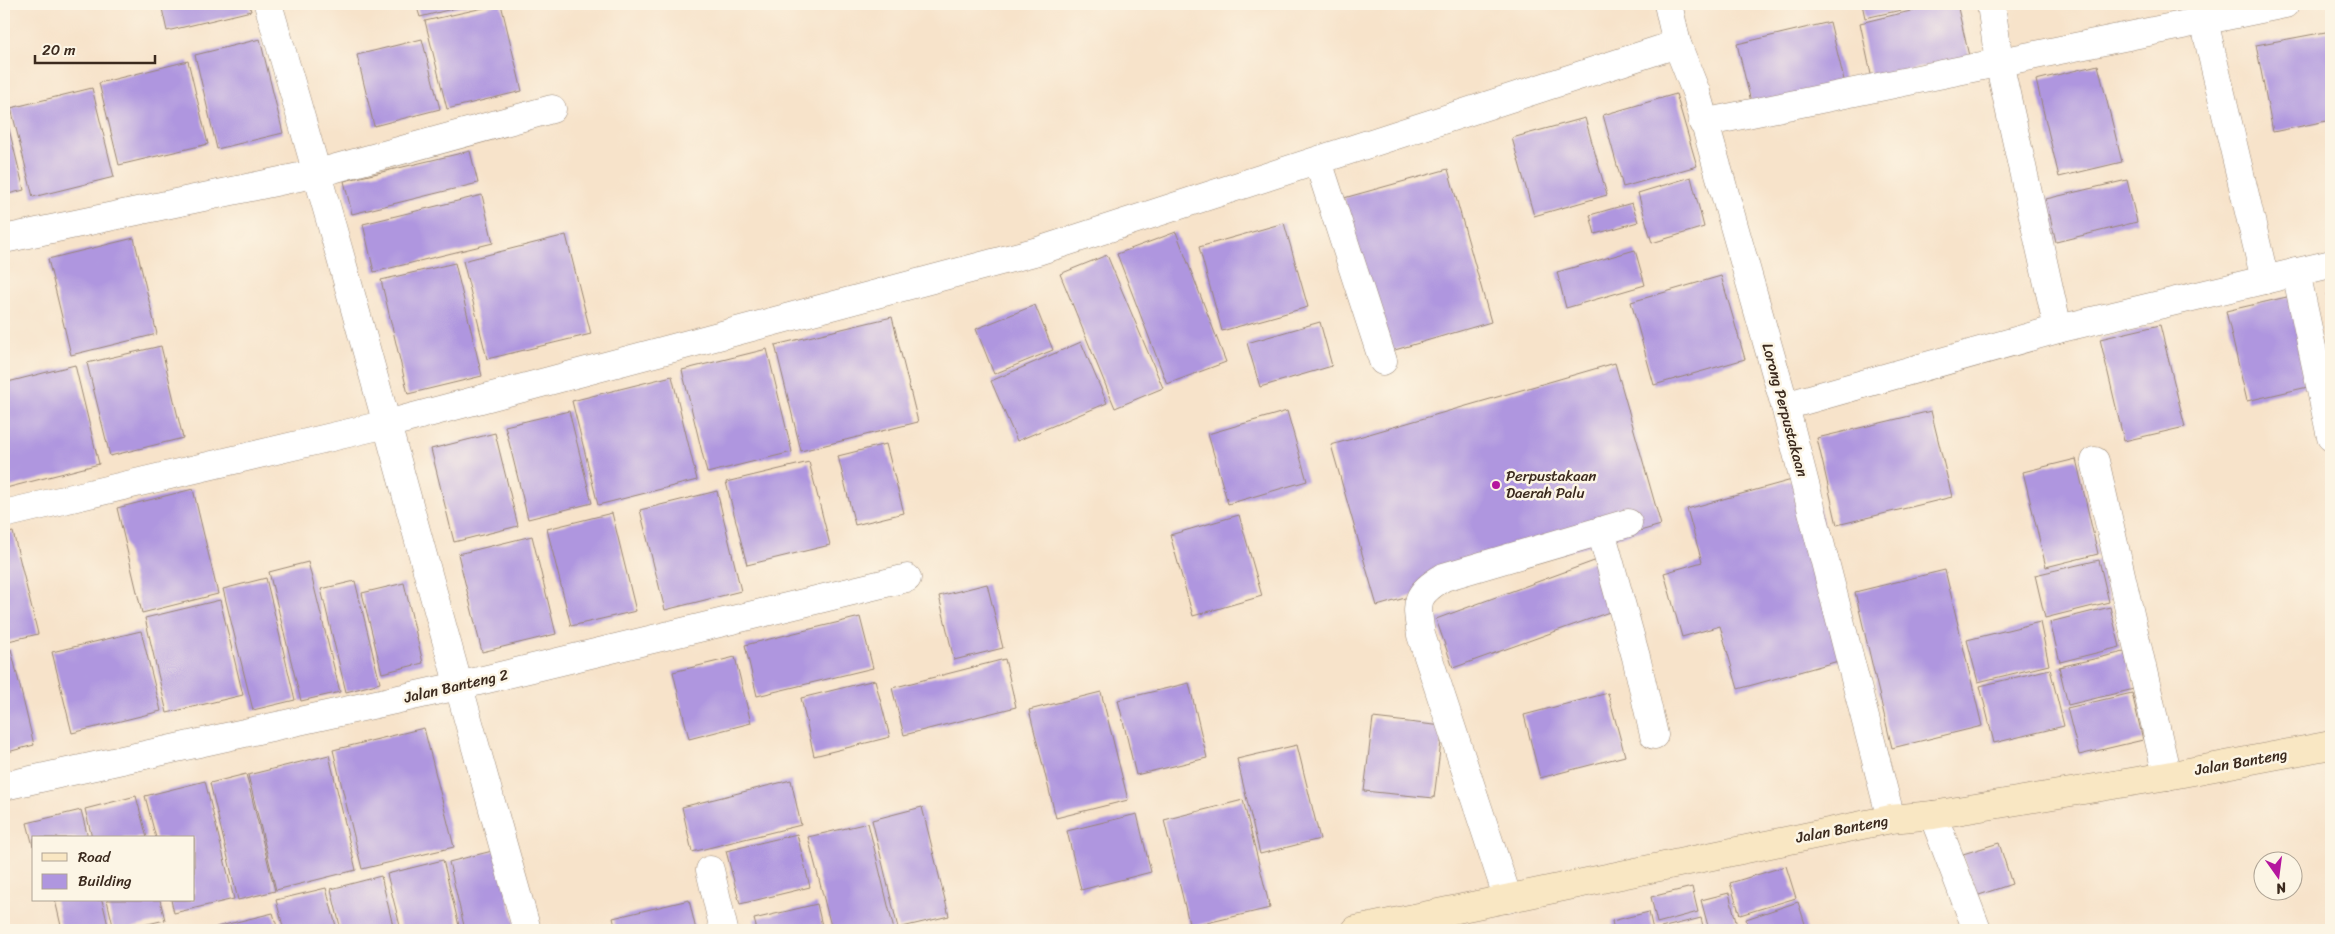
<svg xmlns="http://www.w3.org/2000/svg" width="2335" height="934" font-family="Sriracha,sans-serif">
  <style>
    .building { fill: #af96df }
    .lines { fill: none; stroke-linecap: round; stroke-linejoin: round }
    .street-casing { stroke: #998674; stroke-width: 29 }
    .secondary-casing { stroke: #998674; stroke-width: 29 }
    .street { stroke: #fff; stroke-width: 28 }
    .secondary { stroke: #f9e7c3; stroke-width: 28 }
    .poi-dot { fill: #b5179e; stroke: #fcf5e5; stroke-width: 2 }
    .labels { text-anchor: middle; stroke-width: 5; stroke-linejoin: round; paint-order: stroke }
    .street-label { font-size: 15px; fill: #3b2a1e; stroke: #fcf5e5 }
    .poi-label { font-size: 15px; fill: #3b2a1e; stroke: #fcf5e5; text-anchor: start }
  </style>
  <rect width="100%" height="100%" fill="#fcf5e5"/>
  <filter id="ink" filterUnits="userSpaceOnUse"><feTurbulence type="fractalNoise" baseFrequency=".02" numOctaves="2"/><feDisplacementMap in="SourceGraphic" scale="10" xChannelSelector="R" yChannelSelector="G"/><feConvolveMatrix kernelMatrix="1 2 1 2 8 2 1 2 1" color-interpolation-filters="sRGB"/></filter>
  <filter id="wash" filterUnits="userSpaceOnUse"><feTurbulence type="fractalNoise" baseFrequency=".0096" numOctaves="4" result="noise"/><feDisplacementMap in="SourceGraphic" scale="20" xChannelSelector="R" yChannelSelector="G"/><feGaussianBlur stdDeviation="1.12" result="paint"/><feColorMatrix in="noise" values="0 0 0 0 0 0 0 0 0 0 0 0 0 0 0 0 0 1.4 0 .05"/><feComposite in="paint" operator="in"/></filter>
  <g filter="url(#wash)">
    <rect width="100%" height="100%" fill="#f7e3ca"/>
    <g id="blocks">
      <g class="building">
        <polygon points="161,4 249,4 251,11 167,31"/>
        <polygon points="416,4 472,4 420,17"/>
        <polygon points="501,4 522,91 447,109 425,21"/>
        <polygon points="1862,4 1924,4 1924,5 1865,18"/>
        <polygon points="1940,4 1957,4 1969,56 1872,79 1860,23"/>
        <polygon points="1830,22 1845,84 1752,106 1737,44"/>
        <polygon points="2331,31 2331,120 2273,132 2256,45"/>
        <polygon points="260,39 283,133 217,149 195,55"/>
        <polygon points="422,39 440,109 374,126 357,55"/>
        <polygon points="188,61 208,144 119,165 99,83"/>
        <polygon points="2098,65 2122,162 2059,177 2036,80"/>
        <polygon points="92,88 114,177 33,197 11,108"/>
        <polygon points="1676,94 1697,166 1623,187 1603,115"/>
        <polygon points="4,109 24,190 4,195"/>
        <polygon points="1585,118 1607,195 1534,216 1512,138"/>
        <polygon points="470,151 478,183 352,214 344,181"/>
        <polygon points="1448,169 1491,322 1388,352 1344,198"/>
        <polygon points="1691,177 1704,227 1652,243 1638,193"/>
        <polygon points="2127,180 2137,222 2056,242 2046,199"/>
        <polygon points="482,195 493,243 374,272 363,224"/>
        <polygon points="1632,203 1638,222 1595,234 1590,215"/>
        <polygon points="1284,223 1308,307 1222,331 1199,247"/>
        <polygon points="1176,232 1226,362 1167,384 1117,254"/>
        <polygon points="566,235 591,334 487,359 463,261"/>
        <polygon points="134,238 157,334 71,355 48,259"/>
        <polygon points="1635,250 1645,285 1566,308 1557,272"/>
        <polygon points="1107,255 1163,388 1115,408 1060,274"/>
        <polygon points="455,263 482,376 408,394 381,280"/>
        <polygon points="1721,276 1745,359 1654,385 1631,302"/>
        <polygon points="2331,292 2331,312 2326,294"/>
        <polygon points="2291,296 2312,386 2247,401 2226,311"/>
        <polygon points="1035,305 1053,350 994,374 976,329"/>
        <polygon points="892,317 918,422 801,451 775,345"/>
        <polygon points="1320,322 1332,366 1260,387 1247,343"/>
        <polygon points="2160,325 2185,427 2124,441 2100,339"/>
        <polygon points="1081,342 1107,403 1017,441 991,381"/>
        <polygon points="161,346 183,438 110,456 87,363"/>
        <polygon points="767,349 792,452 707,473 682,370"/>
        <polygon points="1615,363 1661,525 1377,606 1331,445"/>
        <polygon points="75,365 99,464 6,488 4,479 4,383"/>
        <polygon points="672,376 697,480 598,505 572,401"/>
        <polygon points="569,411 592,503 528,519 505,426"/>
        <polygon points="1287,411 1307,481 1228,504 1208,434"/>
        <polygon points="1931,411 1952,497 1837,525 1817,438"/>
        <polygon points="495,433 518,526 454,542 431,449"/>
        <polygon points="886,444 904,513 855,525 838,456"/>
        <polygon points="2076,459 2098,554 2046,567 2023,472"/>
        <polygon points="809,462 830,545 747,565 726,482"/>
        <polygon points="1810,475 1860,655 1738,689 1720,626 1682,637 1664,573 1702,562 1687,509"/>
        <polygon points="193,489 218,594 142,613 117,508"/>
        <polygon points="717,491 741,591 665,610 640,510"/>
        <polygon points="612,513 636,611 571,626 547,529"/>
        <polygon points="1239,515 1262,596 1193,616 1170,535"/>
        <polygon points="13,532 38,634 4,642 4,534"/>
        <polygon points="532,536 556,634 482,652 458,554"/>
        <polygon points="1597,560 1615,610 1453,668 1436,619"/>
        <polygon points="2099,560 2109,602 2045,618 2035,575"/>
        <polygon points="308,562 340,692 301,701 269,572"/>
        <polygon points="1945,570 1982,726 1892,748 1855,592"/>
        <polygon points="266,578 295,700 253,710 223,589"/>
        <polygon points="355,581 380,683 346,692 321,589"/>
        <polygon points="404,583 423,663 382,673 362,593"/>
        <polygon points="987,584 1003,648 954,660 939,596"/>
        <polygon points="220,600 243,695 167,713 145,618"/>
        <polygon points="2110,607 2120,647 2060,662 2050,622"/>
        <polygon points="860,617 873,668 757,696 745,645"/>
        <polygon points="2040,622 2049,665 1978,682 1967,640"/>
        <polygon points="141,631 161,711 72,733 52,652"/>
        <polygon points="11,649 34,745 4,753 4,651"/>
        <polygon points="2124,652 2134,689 2068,705 2059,667"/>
        <polygon points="735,657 751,723 689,739 673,672"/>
        <polygon points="1005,659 1016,707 904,735 892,688"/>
        <polygon points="2050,669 2064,726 1994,743 1980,686"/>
        <polygon points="875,680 890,737 814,756 801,698"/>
        <polygon points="1189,683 1207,758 1136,775 1118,700"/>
        <polygon points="1101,692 1128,800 1056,818 1029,710"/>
        <polygon points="1608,693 1625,756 1540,778 1524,715"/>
        <polygon points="2132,693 2143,740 2079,755 2067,708"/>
        <polygon points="1373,718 1443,726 1434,798 1364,791"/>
        <polygon points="424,728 454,847 362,869 333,750"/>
        <polygon points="1297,745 1320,839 1260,854 1237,759"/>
        <polygon points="329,755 356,870 276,890 248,775"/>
        <polygon points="246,774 275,891 238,900 210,783"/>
        <polygon points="791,780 801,825 692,852 682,807"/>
        <polygon points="205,781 234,899 174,913 171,900 194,900 194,838 156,838 145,796"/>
        <polygon points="136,796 147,838 92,838 85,809"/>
        <polygon points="1243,800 1270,908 1190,927 1164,820"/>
        <polygon points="922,807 949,916 898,928 872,820"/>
        <polygon points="81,810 88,838 34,838 33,846 27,823"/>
        <polygon points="1137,814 1151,872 1081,890 1067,831"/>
        <polygon points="868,823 894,930 832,930 808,837"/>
        <polygon points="797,834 810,887 740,904 726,851"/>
        <polygon points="1999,843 2012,884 1976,896 1963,854"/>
        <polygon points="496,850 515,925 496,930 465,930 449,862"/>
        <polygon points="443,860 460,930 401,930 387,874"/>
        <polygon points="1786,866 1796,898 1740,915 1730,883"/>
        <polygon points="381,876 394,930 341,930 331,889"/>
        <polygon points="1692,887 1698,912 1657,923 1651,897"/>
        <polygon points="326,888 337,930 284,930 276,900"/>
        <polygon points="1729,893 1738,930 1709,930 1701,900"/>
        <polygon points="55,900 102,900 109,930 62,930"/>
        <polygon points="107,900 160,900 165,920 122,930 114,930"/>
        <polygon points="689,900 696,930 616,930 613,918"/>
        <polygon points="1798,902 1807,930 1749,930 1746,919"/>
        <polygon points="817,904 823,930 757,930 754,919"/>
        <polygon points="1649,912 1653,930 1614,930 1612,921"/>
        <polygon points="273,913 278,930 217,930 216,927"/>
        <polygon points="1701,918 1704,930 1662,930 1661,928"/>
      </g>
    </g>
  </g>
  <g filter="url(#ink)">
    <use href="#blocks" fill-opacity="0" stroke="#998674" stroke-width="1"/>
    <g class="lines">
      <g class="street-casing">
        <g id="street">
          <path d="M 268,4 C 359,311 439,622 527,930"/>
          <polyline points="1668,4 1677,44 1696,92 1785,406 1891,819"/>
          <polyline points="2204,21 2265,280"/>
          <polyline points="1703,123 2285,4"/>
          <polyline points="1318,161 1383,361"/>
          <polyline points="4,239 318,173 552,109"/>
          <polyline points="2296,272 2331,437"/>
          <polyline points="2058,329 2331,264"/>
          <polyline points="1785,406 2058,329 1999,62 1991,4"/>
          <polyline points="2095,461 2167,776"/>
          <polyline points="4,514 387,424 1038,251 1677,44"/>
          <polyline points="1601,531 1636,657 1654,735"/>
          <polyline points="4,786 458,686 907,578"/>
          <polyline points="1933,815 1977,930"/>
          <polyline points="710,870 724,930"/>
          <path d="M 1508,899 L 1421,635 C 1416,602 1414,595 1444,577 L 1628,523"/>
        </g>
      </g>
      <g class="secondary-casing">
        <polyline id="secondary" points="1356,930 1891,819 1933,815 2167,776 2331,745"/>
      </g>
      <use href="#street" class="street"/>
      <use href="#secondary" class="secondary"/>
    </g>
  </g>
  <circle class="poi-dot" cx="1496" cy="485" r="5"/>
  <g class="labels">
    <g class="street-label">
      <text transform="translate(1785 410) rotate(75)" y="5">Lorong Perpustakaan</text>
      <text transform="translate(456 686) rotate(-13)" y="5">Jalan Banteng 2</text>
      <text transform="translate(2241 762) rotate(-10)" y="5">Jalan Banteng</text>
      <text transform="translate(1842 829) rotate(-11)" y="5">Jalan Banteng</text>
    </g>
    <g class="poi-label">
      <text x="1506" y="481">Perpustakaan<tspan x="1506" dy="17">Daerah Palu</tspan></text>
    </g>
  </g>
  <rect width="2335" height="934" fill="none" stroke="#fcf5e5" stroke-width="20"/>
  <rect x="32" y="836" width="162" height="65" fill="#fcf5e5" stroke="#afa495"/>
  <rect x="42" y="853" width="25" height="8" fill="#f9e7c3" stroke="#afa495"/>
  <text x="78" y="862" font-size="15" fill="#3b2a1e">Road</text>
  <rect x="42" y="874" width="25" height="15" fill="#af96df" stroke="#afa495"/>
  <text x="78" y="886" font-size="15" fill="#3b2a1e">Building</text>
  <g transform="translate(2278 876) rotate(166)"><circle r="24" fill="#fcf5e5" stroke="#afa495"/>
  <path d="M0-4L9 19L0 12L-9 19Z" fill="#b5179e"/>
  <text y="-8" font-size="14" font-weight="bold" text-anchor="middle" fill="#3b2a1e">N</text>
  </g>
  <path d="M35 55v8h120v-8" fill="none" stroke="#3b2a1e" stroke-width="2.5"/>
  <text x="42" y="55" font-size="15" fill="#3b2a1e" stroke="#fcf5e5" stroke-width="4" paint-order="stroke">20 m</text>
</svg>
